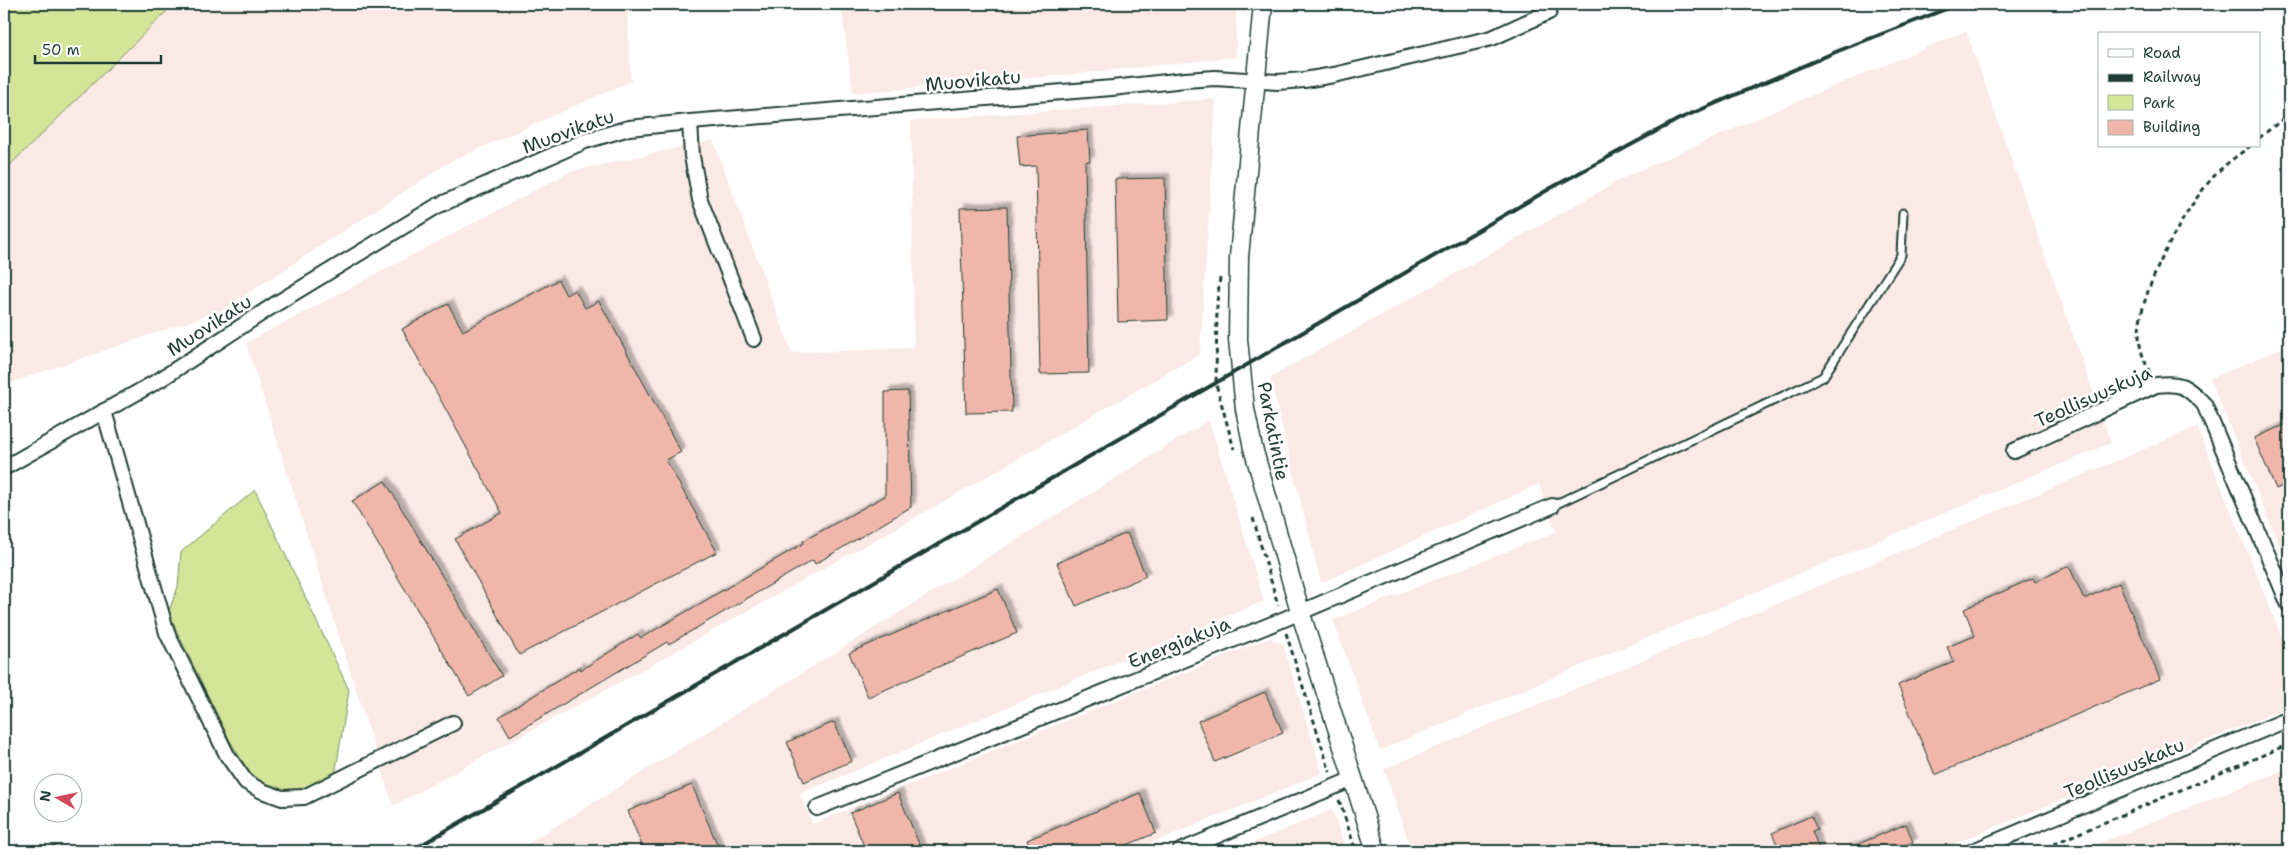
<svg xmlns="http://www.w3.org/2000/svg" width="2293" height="855" font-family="'Shantell Sans',sans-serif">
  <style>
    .built { fill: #fae9e5 }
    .green { fill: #d4e598; stroke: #7a9166 }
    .building { fill: #f0b6a9; stroke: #1f3d34; filter: url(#shadow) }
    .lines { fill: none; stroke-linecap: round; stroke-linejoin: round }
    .service-casing { stroke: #1f3d34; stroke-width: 11 }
    .minor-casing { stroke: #1f3d34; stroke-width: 18 }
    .tertiary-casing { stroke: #1f3d34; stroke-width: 21 }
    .path { stroke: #1f3d34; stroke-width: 3; stroke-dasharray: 5 4; stroke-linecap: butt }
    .service { stroke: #fff; stroke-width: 7 }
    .minor { stroke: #fff; stroke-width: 14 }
    .tertiary { stroke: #fff; stroke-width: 18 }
    .rail { stroke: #1f3d34; stroke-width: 4 }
    .labels { text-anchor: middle; stroke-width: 5; stroke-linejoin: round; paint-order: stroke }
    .street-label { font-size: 19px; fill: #1f3d34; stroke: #fff }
  </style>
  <defs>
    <filter id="shadow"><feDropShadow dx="4.5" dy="-4.5" stdDeviation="1" flood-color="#0004"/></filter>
  </defs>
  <rect width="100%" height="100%" fill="#fff"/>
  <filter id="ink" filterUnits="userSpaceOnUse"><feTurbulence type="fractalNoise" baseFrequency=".02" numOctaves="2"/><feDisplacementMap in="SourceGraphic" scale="10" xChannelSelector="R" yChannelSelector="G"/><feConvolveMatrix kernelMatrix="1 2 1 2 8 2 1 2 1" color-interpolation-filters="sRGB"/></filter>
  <g filter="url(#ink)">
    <g class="built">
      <polygon points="174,4 627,4 631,81 451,161 222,310 4,385 4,171"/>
      <polygon points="841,4 1236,4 1236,57 1065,75 853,93"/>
      <polygon points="1966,31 2111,443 1380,750 1333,620 1556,532 1539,484 1321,583 1270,378 1629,175 1775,111"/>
      <polygon points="1216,99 1200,354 916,517 651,665 393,806 246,343 570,172 713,140 792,353 914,348 911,121"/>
      <polygon points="2289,345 2289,568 2210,379"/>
      <polygon points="1209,420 1264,601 799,794 813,824 1270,638 1283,644 1322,773 1132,851 516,851"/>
      <polygon points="2197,427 2289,655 2289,702 2286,708 1936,851 1412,851 1384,769"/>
      <polygon points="2289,768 2289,851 2080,851"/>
      <polygon points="1332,810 1346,851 1233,851"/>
    </g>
    <g class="green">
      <polygon points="4,4 174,4 4,171"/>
      <polygon points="255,490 349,690 335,775 290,793 254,780 230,741 168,613 178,587 181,552"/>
    </g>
    <g class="building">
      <polygon points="1088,130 1090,161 1085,162 1089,373 1040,374 1036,166 1020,167 1017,136"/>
      <polygon points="1165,178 1168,320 1118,322 1115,179"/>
      <polygon points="1007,207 1012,412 966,413 960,208"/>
      <polygon points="558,280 566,295 575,290 585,308 599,301 681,452 666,460 717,552 519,655 455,539 502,513 402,329 448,304 463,331"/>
      <polygon points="908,391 911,507 815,564 813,560 669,644 667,642 510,736 499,717 580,667 581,670 638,634 641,638 804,543 803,541 885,496 885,392"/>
      <polygon points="2289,423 2289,483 2276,489 2254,438"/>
      <polygon points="385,481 502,676 469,696 352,501"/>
      <polygon points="1127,533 1146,576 1076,606 1057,563"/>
      <polygon points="2069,566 2084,599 2119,583 2160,679 1935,775 1898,685 1954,662 1947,647 1975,636 1964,609 2033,578 2035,582"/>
      <polygon points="998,589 1017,633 868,697 849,653"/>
      <polygon points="1265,692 1283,733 1215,762 1198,721"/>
      <polygon points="834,722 852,761 804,782 787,742"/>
      <polygon points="692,785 720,851 644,851 628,811"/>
      <polygon points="898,793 922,851 866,851 850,813"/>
      <polygon points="1140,793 1156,833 1112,851 1032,851 1027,840"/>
      <polygon points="1811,816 1817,829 1812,831 1820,851 1780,851 1772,833"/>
      <polygon points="1906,824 1913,842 1891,851 1842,851"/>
    </g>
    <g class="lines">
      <g class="service-casing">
        <polyline id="service" points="1552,506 1823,377 1901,255 1903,213"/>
      </g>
      <g class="minor-casing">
        <g id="minor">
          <polyline points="690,122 692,156 700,200 754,339"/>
          <polyline points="104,411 167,633 227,755 246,782 262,791 282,798 304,797 453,723"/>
          <path d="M 2014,451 L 2156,385 C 2181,382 2186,386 2204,404 L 2289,605"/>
          <polyline points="4,468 161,379 274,305 437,206 585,141 629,128 690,122 1112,88 1185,80 1215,78 1278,82 1304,80 1334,75 1492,38 1549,12"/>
          <polyline points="817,808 1282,620 1552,506"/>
          <polyline points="1180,851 1353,779"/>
          <polyline points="1973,851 2289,719"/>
        </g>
      </g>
      <g class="tertiary-casing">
        <polyline id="tertiary" points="1263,4 1239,257 1238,339 1245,409 1253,448 1300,611 1376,851"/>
      </g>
      <g class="path">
        <polyline points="2259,138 2289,114"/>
        <polyline points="1220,278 1217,302 1216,384 1234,449"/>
        <path d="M 2150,373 C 2144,360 2139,349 2139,333 C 2139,291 2187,203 2217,173 C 2226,163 2239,155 2250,146"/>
        <polyline points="1253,518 1278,605"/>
        <polyline points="1286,633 1330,772"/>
        <polyline points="1339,800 1356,851"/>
        <polyline points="2037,851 2289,744"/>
      </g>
      <use href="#service" class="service"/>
      <use href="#minor" class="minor"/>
      <use href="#tertiary" class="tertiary"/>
      <polyline class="rail" points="411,851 1551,188 1679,119 1838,51 1959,4"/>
    </g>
  </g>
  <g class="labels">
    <g class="street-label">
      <text transform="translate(973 80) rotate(-5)" y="7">Muovikatu</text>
      <text transform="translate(568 131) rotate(-20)" y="7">Muovikatu</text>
      <text transform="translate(209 325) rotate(-33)" y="7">Muovikatu</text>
      <text transform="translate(2093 396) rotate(-24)" y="7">Teollisuuskuja</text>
      <text transform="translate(1274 431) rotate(79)" y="7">Parkatintie</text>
      <text transform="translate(1179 642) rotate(-22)" y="7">Energiakuja</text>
      <text transform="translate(2124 768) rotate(-23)" y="7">Teollisuuskatu</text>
    </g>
  </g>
  <rect width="2293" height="855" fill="none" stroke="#fff" stroke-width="20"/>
  <rect x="10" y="10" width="2273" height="835" fill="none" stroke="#1f3d34" stroke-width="2" filter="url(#ink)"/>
  <rect x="2098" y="32" width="162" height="115" fill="#ffffff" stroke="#a5b1ae"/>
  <rect x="2108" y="49" width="25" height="8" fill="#ffffff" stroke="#a5b1ae"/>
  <text x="2143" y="58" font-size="15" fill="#1f3d34">Road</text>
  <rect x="2108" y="74" width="25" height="8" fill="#1f3d34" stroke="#a5b1ae"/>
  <text x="2143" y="82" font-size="15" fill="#1f3d34">Railway</text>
  <rect x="2108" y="95" width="25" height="15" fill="#d4e598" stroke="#a5b1ae"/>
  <text x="2143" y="108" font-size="15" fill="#1f3d34">Park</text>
  <rect x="2108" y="120" width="25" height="15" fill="#f0b6a9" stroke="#a5b1ae"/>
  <text x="2143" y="132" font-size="15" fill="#1f3d34">Building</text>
  <g transform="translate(58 798) rotate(279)"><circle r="24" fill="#ffffff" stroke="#a5b1ae"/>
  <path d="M0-4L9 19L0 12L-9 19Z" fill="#d1495b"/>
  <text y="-8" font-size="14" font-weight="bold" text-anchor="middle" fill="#1f3d34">N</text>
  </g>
  <path d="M35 55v8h126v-8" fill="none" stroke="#1f3d34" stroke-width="2.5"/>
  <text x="42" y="55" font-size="15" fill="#1f3d34" stroke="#ffffff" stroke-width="4" paint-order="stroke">50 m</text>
</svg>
